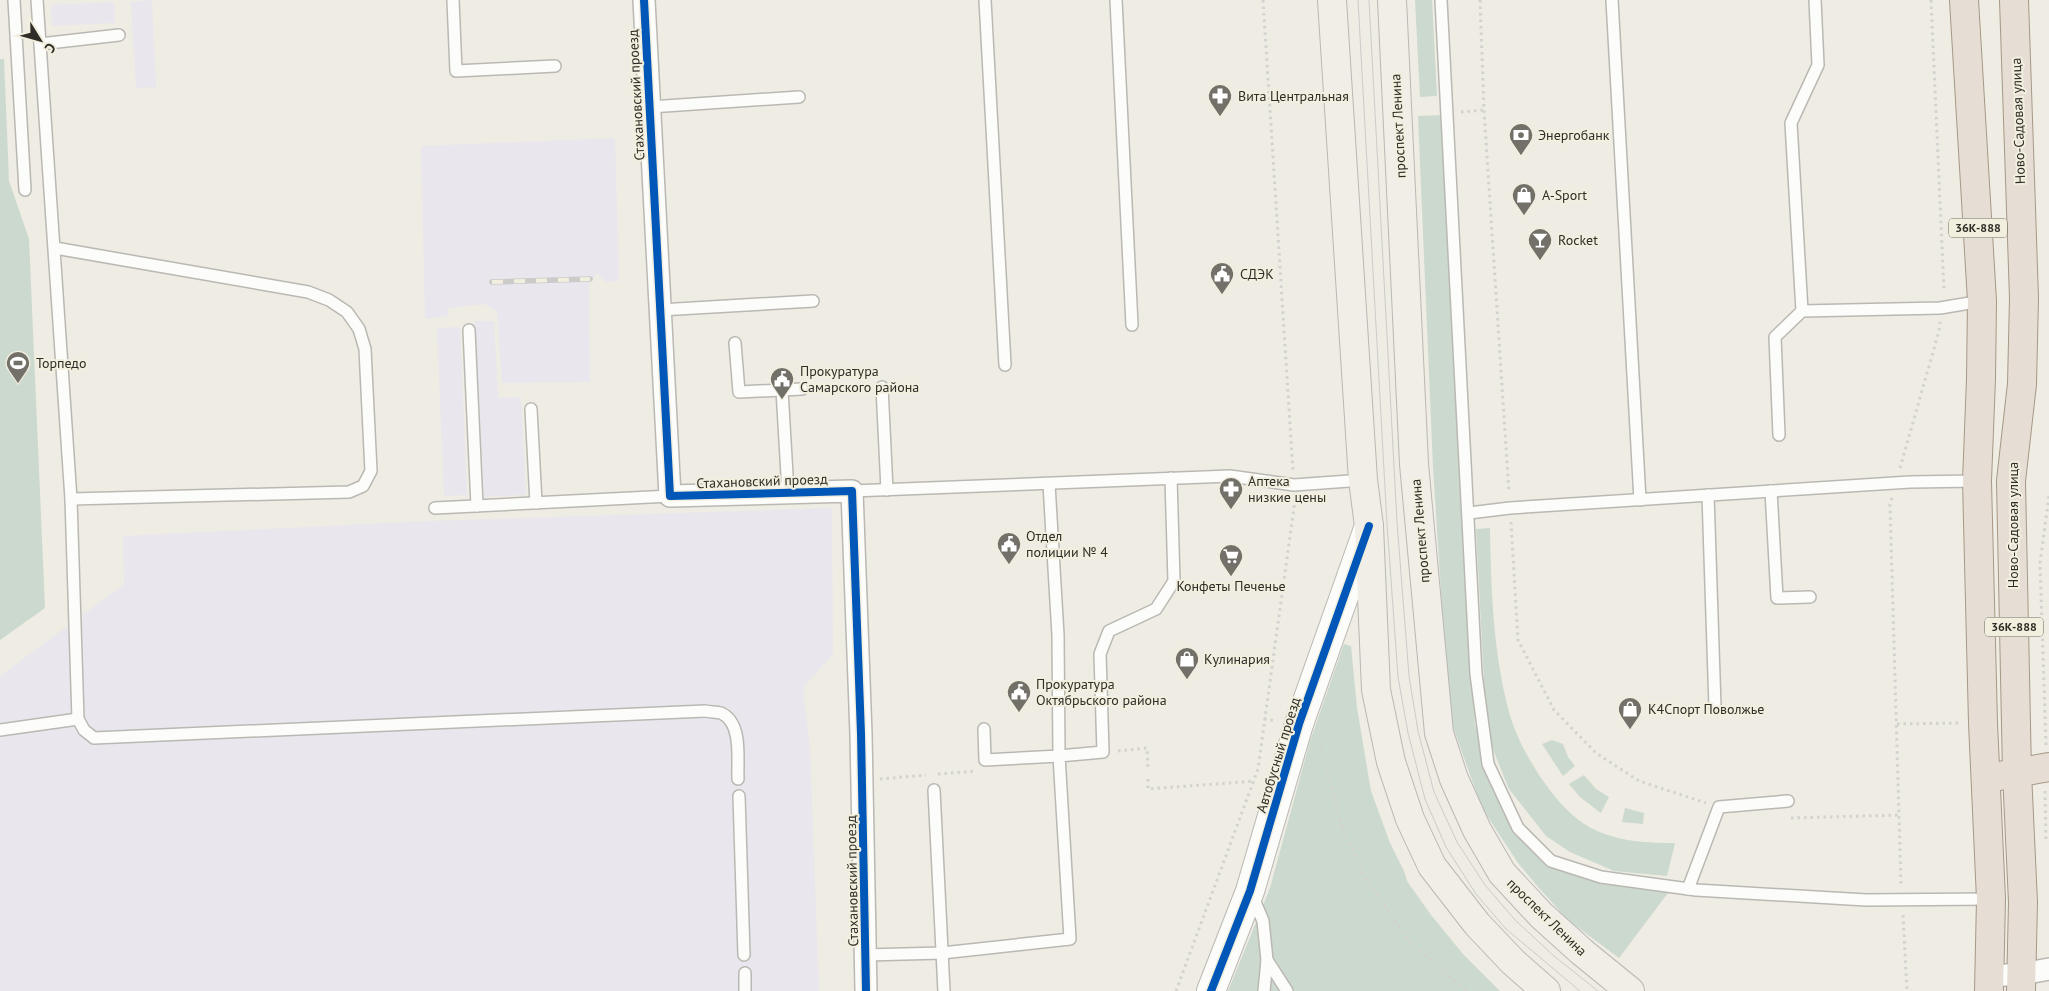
<svg xmlns="http://www.w3.org/2000/svg" width="2049" height="991" font-family="'PT Sans',sans-serif">
  <style>
    .industrial { fill: #eae6ee }
    .green { fill: #ccd9ce }
    .lines { fill: none; stroke-linecap: round; stroke-linejoin: round }
    .service-casing { stroke: #bab8b2; stroke-width: 14 }
    .minor-casing { stroke: #bab8b2; stroke-width: 24 }
    .tertiary-casing { stroke: #bab8b2; stroke-width: 30 }
    .secondary-casing { stroke: #bab8b2; stroke-width: 30 }
    .primary-casing { stroke: #a69887; stroke-width: 30 }
    .path { stroke: #d2d2cf; stroke-width: 3; stroke-dasharray: 2.5 4; stroke-linecap: butt }
    .service { stroke: #fcfcfb; stroke-width: 11 }
    .minor { stroke: #fcfcfb; stroke-width: 21 }
    .tertiary { stroke: #fcfcfb; stroke-width: 28 }
    .secondary { stroke: #f1ede7; stroke-width: 28 }
    .primary { stroke: #e6ded5; stroke-width: 28 }
    .tram { stroke: #cbcbc9; stroke-width: 1 }
    .rail-casing { stroke: #cbcbc9; stroke-width: 5.5 }
    .rail { stroke: #f2efdf; stroke-width: 4; stroke-dasharray: 11; stroke-linecap: butt }
    .cycleway-casing { stroke: #f2efdf; stroke-width: 11 }
    .cycleway { stroke: #0057b8; stroke-width: 8 }
    .labels { text-anchor: middle; stroke-width: 4; stroke-linejoin: round; paint-order: stroke }
    .shield { fill: #f2efdf; stroke: #6a675e; stroke-width: 1 }
    .shield-label { font-size: 12px; font-weight: bold; fill: #2f2d27 }
    .street-label { font-size: 14px; fill: #2f2d27; stroke: #f2efdf }
    .poi-label { font-size: 14px; fill: #2f2d27; stroke: #f2efdf; text-anchor: start }
  </style>
  <rect width="100%" height="100%" fill="#eeece3"/>
  <g class="industrial">
    <polygon points="152,0 156,87 136,88 131,2"/>
    <polygon points="114,2 115,23 52,26 51,5"/>
    <polygon points="615,138 619,281 606,282 597,273 589,285 590,382 502,383 497,312 485,304 448,308 448,316 425,319 421,146"/>
    <polygon points="475,321 494,321 498,398 521,397 526,495 484,497"/>
    <polygon points="460,327 467,495 444,496 437,328"/>
    <polygon points="832,508 833,654 803,688 810,748 819,991 0,991 0,676 124,584 123,536 429,521"/>
  </g>
  <g class="green">
    <polygon points="1415,0 1432,0 1437,96 1420,97"/>
    <polygon points="0,59 4,59 9,181 29,239 45,608 0,640"/>
    <polygon points="1443,115 1459,465 1475,725 1496,783 1530,840 1562,863 1599,877 1674,885 1619,958 1568,920 1539,888 1518,863 1482,808 1449,716 1433,467 1418,116"/>
    <path d="M 1490,528 C 1491,588 1493,650 1508,708 C 1515,737 1532,766 1549,789 C 1561,805 1578,823 1597,831 C 1623,842 1648,843 1675,843 L 1667,876 L 1614,871 L 1570,852 L 1546,836 L 1509,789 L 1492,747 L 1485,700 L 1476,529 Z"/>
    <polygon points="1344,644 1351,646 1357,708 1371,791 1390,843 1404,871 1407,881 1431,915 1463,954 1500,991 1228,991 1270,888 1310,741"/>
    <polygon points="1552,740 1563,744 1568,757 1575,766 1563,776 1542,744"/>
    <polygon points="1584,775 1596,789 1609,797 1601,813 1580,797 1569,784"/>
    <polygon points="1625,808 1644,813 1643,824 1622,822"/>
  </g>
  <g class="lines">
    <g class="service-casing">
      <g id="service">
        <polyline points="14,0 25,190"/>
        <path d="M 37,0 L 71,499 L 78,719 L 84,730 L 94,738 L 705,711 C 710,712 716,712 721,713 C 743,723 737,759 738,779"/>
        <polyline points="453,0 456,71 555,66"/>
        <polyline points="985,0 1005,365"/>
        <polyline points="1116,0 1132,325"/>
        <polyline points="1441,0 1476,674 1488,764 1518,828 1551,861 1601,877 1696,890 1866,900 1991,899"/>
        <polyline points="1612,0 1640,500"/>
        <polyline points="40,44 119,35"/>
        <polyline points="650,107 799,97"/>
        <polyline points="55,248 308,292 329,300 347,312 359,329 365,349 371,471 363,486 349,492 71,499"/>
        <polyline points="660,310 813,301"/>
        <polyline points="1802,311 1791,123 1818,65 1815,0"/>
        <polyline points="469,330 477,506"/>
        <polyline points="735,343 739,392 802,389"/>
        <polyline points="882,387 887,490"/>
        <polyline points="782,390 788,492"/>
        <polyline points="531,409 536,503"/>
        <polyline points="1779,435 1775,337 1802,311 1940,308 1982,301"/>
        <polyline points="852,491 1230,476 1294,485 1363,480"/>
        <polyline points="1771,491 1777,598 1810,597"/>
        <polyline points="1708,495 1715,707"/>
        <polyline points="435,508 670,496"/>
        <polyline points="1469,513 1510,508 1910,482 1977,481"/>
        <polyline points="984,729 985,760 1059,756 1058,635 1049,484"/>
        <polyline points="0,730 78,719"/>
        <polyline points="934,790 944,991"/>
        <polyline points="739,796 744,955"/>
        <polyline points="1688,889 1719,807 1788,801"/>
        <polyline points="1252,895 1263,921 1267,960 1287,991"/>
        <polyline points="866,955 942,953 1070,939 1059,756 1103,752 1100,654 1109,631 1156,609 1174,581 1171,478"/>
        <polyline points="745,973 745,991"/>
        <polyline points="1264,991 1267,960"/>
      </g>
    </g>
    <g class="minor-casing">
      <g id="minor">
        <polyline points="644,0 670,496 852,491 861,734 866,991"/>
        <polyline points="1990,976 2022,974 2049,969"/>
      </g>
    </g>
    <g class="tertiary-casing">
      <polyline id="tertiary" points="1211,991 1250,891 1299,724 1369,526"/>
    </g>
    <g class="secondary-casing">
      <g id="secondary">
        <polyline points="1332,0 1363,480 1369,526 1376,690 1391,762 1410,819 1432,866 1477,924 1513,962 1546,991"/>
        <polyline points="1392,0 1414,464 1439,733 1454,779 1477,830 1502,873 1541,915 1582,952 1630,991"/>
      </g>
    </g>
    <g class="primary-casing">
      <g id="primary">
        <polyline points="1964,0 1982,301 1981,379 1977,481 1983,723 1991,899 1989,991"/>
        <polyline points="2014,0 2024,298 2022,384 2011,481 2017,773 2023,902 2021,991"/>
        <polyline points="1999,776 2049,767"/>
      </g>
    </g>
    <g class="path">
      <polyline points="1263,0 1293,471"/>
      <polyline points="1480,0 1484,110 1509,493"/>
      <polyline points="1931,0 1944,291"/>
      <polyline points="1461,112 1484,110"/>
      <polyline points="1900,468 1939,331 1940,322"/>
      <polyline points="1892,498 1890,505 1901,886"/>
      <polyline points="1511,522 1518,640 1554,710 1596,753 1639,781 1706,803"/>
      <polyline points="1264,719 1277,721"/>
      <polyline points="1897,724 1961,723"/>
      <polyline points="1319,743 1343,829 1367,881 1410,942 1467,991"/>
      <polyline points="2046,745 2040,563 2049,496"/>
      <polyline points="1118,751 1147,748 1148,769"/>
      <polyline points="938,774 976,771"/>
      <polyline points="880,779 926,775"/>
      <polyline points="1148,779 1148,789 1254,781"/>
      <polyline points="2045,791 2046,842"/>
      <polyline points="1791,818 1900,815"/>
      <polyline points="1903,915 1907,991"/>
      <polyline points="1176,991 1258,769 1295,500"/>
    </g>
    <use href="#service" class="service"/>
    <use href="#minor" class="minor"/>
    <use href="#tertiary" class="tertiary"/>
    <use href="#secondary" class="secondary"/>
    <use href="#primary" class="primary"/>
    <g class="tram">
      <polyline points="1358,0 1387,524 1398,677 1408,733 1425,799 1446,847 1476,894 1506,929 1580,991"/>
      <polyline points="1369,0 1397,522 1409,676 1418,731 1434,792 1457,842 1485,885 1515,920 1554,956 1598,991"/>
    </g>
    <g class="rail-casing">
      <polyline id="rail" points="492,282 590,279"/>
    </g>
    <use href="#rail" class="rail"/>
    <g class="cycleway-casing">
      <g id="cycleway">
        <polyline points="644,0 670,496 852,491 861,734 866,991"/>
        <polyline points="1211,991 1250,891 1299,724 1369,526"/>
      </g>
    </g>
    <use href="#cycleway" class="cycleway"/>
  </g>
  <defs>
    <g id="pharmacy-pin" transform="scale(1.25)"><path d="M0 17L-7.5 6A9.5 9.5 0 1 1 7.5 6Z" fill="#727069" stroke="#f2efdf"/><path d="M-2-6h4v4h4v4h-4v4h-4v-4h-4v-4h4Z" fill="#fff"/></g>
    <g id="bank-pin" transform="scale(1.25)"><path d="M0 17L-7.5 6A9.5 9.5 0 1 1 7.5 6Z" fill="#727069" stroke="#f2efdf"/><path d="M-6-4H6V4H-6ZM0-2.3a2.3 2.3 0 1 0 0 4.6a2.3 2.3 0 1 0 0-4.6Z" fill="#fff"/></g>
    <g id="shop-pin" transform="scale(1.25)"><path d="M0 17L-7.5 6A9.5 9.5 0 1 1 7.5 6Z" fill="#727069" stroke="#f2efdf"/><path d="M-5-2.5h2.3a2.7 3.5 0 0 1 5.4 0H5L5.5 6h-11ZM-1.5-2.5h3a1.5 2.3 0 0 0-3 0Z" fill="#fff"/></g>
    <g id="bar-pin" transform="scale(1.25)"><path d="M0 17L-7.5 6A9.5 9.5 0 1 1 7.5 6Z" fill="#727069" stroke="#f2efdf"/><path d="M-6-5H6L.8 .8V4.5H3.5V6h-7V4.5H-.8V.8Z" fill="#fff"/></g>
    <g id="civic-pin" transform="scale(1.25)"><path d="M0 17L-7.5 6A9.5 9.5 0 1 1 7.5 6Z" fill="#727069" stroke="#f2efdf"/><path d="M-.6-6.5H3V-4.5H.6V-3L4-1V1h2V6H-6V1h2V-1L-.6-3ZM-1.2 2.5V6h2.4V2.5Z" fill="#fff"/></g>
    <g id="stadium-pin" transform="scale(1.25)"><path d="M0 17L-7.5 6A9.5 9.5 0 1 1 7.5 6Z" fill="#727069" stroke="#f2efdf"/><path d="M0-5a6.5 5 0 1 0 0 10a6.5 5 0 1 0 0-10ZM-3.5-1.8h7v3.6h-7Z" fill="#fff"/></g>
    <g id="supermarket-pin" transform="scale(1.25)"><path d="M0 17L-7.5 6A9.5 9.5 0 1 1 7.5 6Z" fill="#727069" stroke="#f2efdf"/><path d="M-6-5.5h2.5l.6 2H6L4.5 2H-2.5L-4.4-4H-6ZM-1.5 3.2a1.3 1.3 0 1 0 .1 0ZM3 3.2a1.3 1.3 0 1 0 .1 0Z" fill="#fff"/></g>
  </defs>
  <g fill-rule="evenodd">
    <use href="#pharmacy-pin" x="1220" y="96"/>
    <use href="#bank-pin" x="1521" y="135"/>
    <use href="#shop-pin" x="1524" y="195"/>
    <use href="#bar-pin" x="1540" y="240"/>
    <use href="#civic-pin" x="1222" y="274"/>
    <use href="#stadium-pin" x="18" y="363"/>
    <use href="#civic-pin" x="782" y="379"/>
    <use href="#pharmacy-pin" x="1231" y="489"/>
    <use href="#civic-pin" x="1009" y="544"/>
    <use href="#supermarket-pin" x="1231" y="556"/>
    <use href="#shop-pin" x="1187" y="659"/>
    <use href="#civic-pin" x="1019" y="692"/>
    <use href="#shop-pin" x="1630" y="709"/>
  </g>
  <g class="labels">
    <g class="shield">
      <rect x="1949" y="218.5" width="58" height="19" rx="4"/>
      <rect x="1985" y="617.5" width="58" height="19" rx="4"/>
    </g>
    <g class="shield-label">
      <text x="1978" y="232">36К-888</text>
      <text x="2014" y="631">36К-888</text>
    </g>
    <g class="street-label">
      <text transform="translate(636 95) rotate(-93)" y="5">Стахановский проезд</text>
      <text transform="translate(2018 121) rotate(-92)" y="5">Ново-Садовая улица</text>
      <text transform="translate(1398 126) rotate(-93)" y="5">проспект Ленина</text>
      <text transform="translate(762 481) rotate(-2)" y="5">Стахановский проезд</text>
      <text transform="translate(2013 525) rotate(-90)" y="5">Ново-Садовая улица</text>
      <text transform="translate(1420 531) rotate(-95)" y="5">проспект Ленина</text>
      <text transform="translate(1278 755) rotate(-73)" y="5">Автобусный проезд</text>
      <text transform="translate(852 881) rotate(-91)" y="5">Стахановский проезд</text>
      <text transform="translate(1547 917) rotate(44)" y="5">проспект Ленина</text>
    </g>
    <g class="poi-label">
      <text x="1238" y="101">Вита Центральная</text>
      <text x="1538" y="140">Энергобанк</text>
      <text x="1542" y="200">A-Sport</text>
      <text x="1558" y="245">Rocket</text>
      <text x="1240" y="279">СДЭК</text>
      <text x="36" y="368">Торпедо</text>
      <text x="800" y="376">Прокуратура<tspan x="800" dy="16">Самарского района</tspan></text>
      <text x="1248" y="486">Аптека<tspan x="1248" dy="16">низкие цены</tspan></text>
      <text x="1026" y="541">Отдел<tspan x="1026" dy="16">полиции № 4</tspan></text>
      <text x="1231" y="591" text-anchor="middle">Конфеты Печенье</text>
      <text x="1204" y="664">Кулинария</text>
      <text x="1036" y="689">Прокуратура<tspan x="1036" dy="16">Октябрьского района</tspan></text>
      <text x="1648" y="714">К4Спорт Поволжье</text>
    </g>
  </g>
  <g transform="translate(40 40) rotate(127)" stroke="#f2efdf" stroke-width="4" paint-order="stroke">
  <path d="M0-4L9 19L0 12L-9 19Z" fill="#2f2d27"/>
  <text y="-8" font-size="14" font-weight="bold" text-anchor="middle" fill="#2f2d27">С</text>
  </g>
</svg>
